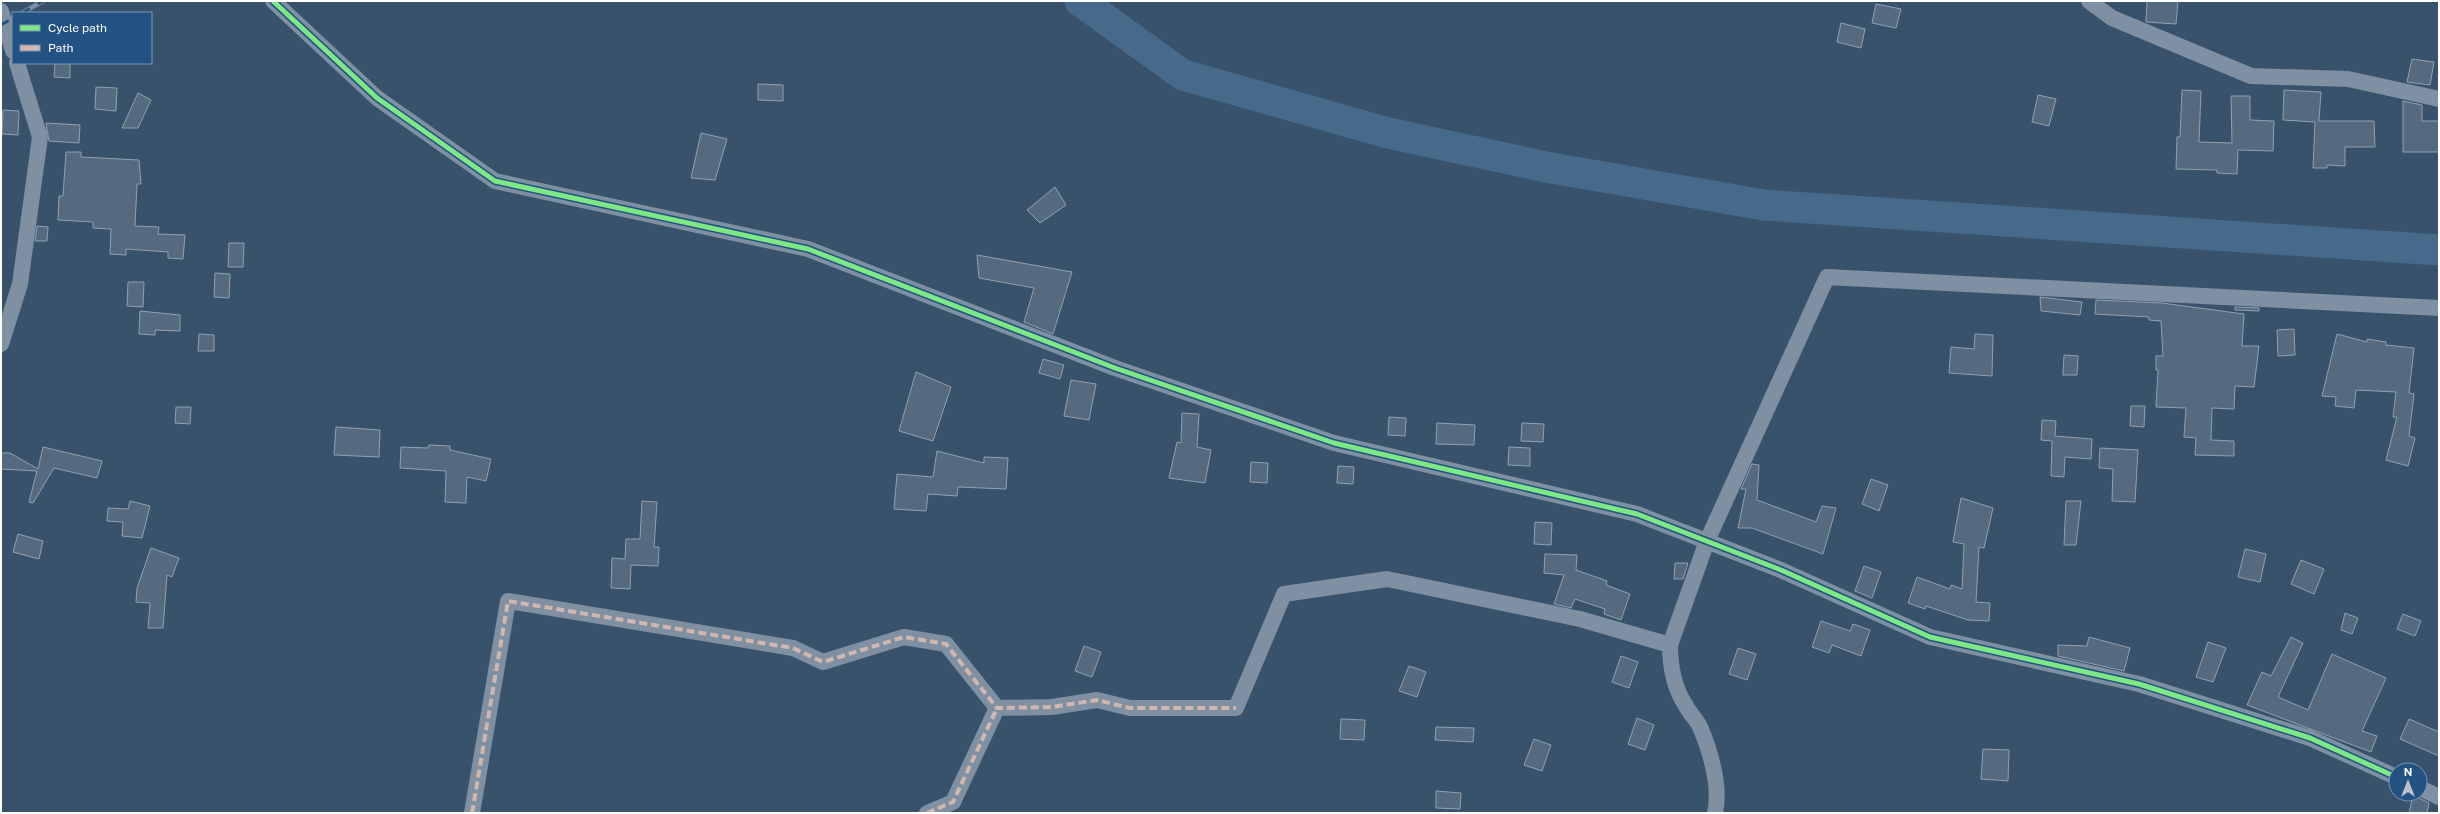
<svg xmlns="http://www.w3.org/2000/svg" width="2440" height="814" font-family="'Public Sans',sans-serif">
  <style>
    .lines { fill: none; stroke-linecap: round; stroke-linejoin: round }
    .river { stroke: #476a8b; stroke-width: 31 }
    .building { fill: #556a7f; stroke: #91a1b1 }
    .street { stroke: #7e90a2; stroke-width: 16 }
    .rail-casing { stroke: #7f90a2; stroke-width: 4.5 }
    .rail { stroke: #225282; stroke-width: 3; stroke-dasharray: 9; stroke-linecap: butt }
    .quiet { stroke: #d1b7ad; stroke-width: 4; stroke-dasharray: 8 4; stroke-linecap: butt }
    .cycleway-casing { stroke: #225282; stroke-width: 8 }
    .cycleway { stroke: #7ce984; stroke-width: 5 }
  </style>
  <rect width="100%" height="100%" fill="#38526c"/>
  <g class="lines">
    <polyline class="river" points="1080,1 1183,75 1388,133 1546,167 1764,205 2439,250"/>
  </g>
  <g class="building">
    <polygon points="2147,1 2178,1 2176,24 2146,22"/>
    <polygon points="1876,4 1901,9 1896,28 1872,23"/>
    <polygon points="1841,23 1865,29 1861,48 1837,42"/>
    <polygon points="2412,59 2434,62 2430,85 2407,82"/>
    <polygon points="55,63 70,63 70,78 54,77"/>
    <polygon points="758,84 783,85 783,101 758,100"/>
    <polygon points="96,87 117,88 116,111 95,109"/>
    <polygon points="2182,90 2201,91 2199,142 2232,143 2231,96 2250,96 2250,120 2274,121 2273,151 2238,150 2237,174 2217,173 2217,170 2176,169 2177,137 2180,137"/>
    <polygon points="2284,90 2321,92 2319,121 2374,121 2375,147 2345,147 2345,166 2327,165 2327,168 2313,168 2315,122 2283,120"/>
    <polygon points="138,93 151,100 138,128 122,128"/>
    <polygon points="2038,95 2056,99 2049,126 2032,122"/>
    <polygon points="2403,101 2422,105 2422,121 2439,121 2439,152 2403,152"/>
    <polygon points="3,110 19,111 18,135 2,134"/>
    <polygon points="46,123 80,125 79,143 49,141"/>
    <polygon points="701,133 727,139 715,180 691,178"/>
    <polygon points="66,152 81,152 81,157 139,160 141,184 137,184 135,226 159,227 158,234 185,235 183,259 168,258 168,252 126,249 126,255 110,254 111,229 93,228 93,222 58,220 59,196 63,196"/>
    <polygon points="1055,187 1066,205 1040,223 1027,210"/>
    <polygon points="37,226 48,227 47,241 35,241"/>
    <polygon points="229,243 244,243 243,267 228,267"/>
    <polygon points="977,255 1072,272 1053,334 1024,322 1034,288 979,278"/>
    <polygon points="215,273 230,274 229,298 214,297"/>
    <polygon points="128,282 144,282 143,307 127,306"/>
    <polygon points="2040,297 2082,302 2080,315 2041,311"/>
    <polygon points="2096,300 2162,303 2244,314 2242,346 2259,346 2254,387 2235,386 2234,409 2212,408 2211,440 2234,441 2234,456 2195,455 2196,438 2184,437 2186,408 2156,407 2158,370 2156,370 2156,356 2163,356 2161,321 2149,320 2149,317 2095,314"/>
    <polygon points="2235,307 2259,308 2259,311 2235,310"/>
    <polygon points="140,311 180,315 180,331 155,330 155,335 139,334"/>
    <polygon points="2294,329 2295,355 2278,356 2277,330"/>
    <polygon points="199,334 214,335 214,351 198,351"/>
    <polygon points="1975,334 1993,335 1992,376 1949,373 1951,347 1974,349"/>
    <polygon points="2337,334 2367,342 2367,339 2386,342 2386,345 2414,348 2409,393 2414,394 2409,436 2415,438 2408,466 2386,460 2397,417 2393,417 2396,392 2356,390 2354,408 2335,406 2336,397 2322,396"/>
    <polygon points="2064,355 2078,356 2077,375 2063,375"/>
    <polygon points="1043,359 1064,365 1060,379 1039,373"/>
    <polygon points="916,372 951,387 933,441 899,431"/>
    <polygon points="1071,380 1096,384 1089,420 1064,416"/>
    <polygon points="2131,406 2145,406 2144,427 2130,426"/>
    <polygon points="176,407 191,407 190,424 175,423"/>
    <polygon points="1182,413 1199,414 1197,447 1211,450 1205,483 1169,478 1177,442 1181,443"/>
    <polygon points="1389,417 1406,418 1405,436 1388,435"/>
    <polygon points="2042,420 2056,421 2055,436 2092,439 2091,459 2065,457 2064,477 2051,476 2052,441 2041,440"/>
    <polygon points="1437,423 1475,425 1474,445 1436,444"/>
    <polygon points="1522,423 1544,424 1543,442 1521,441"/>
    <polygon points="336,427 380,430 379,457 334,455"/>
    <polygon points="429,445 450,446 450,450 491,459 486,481 467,477 466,503 445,502 446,471 400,468 401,447 428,448"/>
    <polygon points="43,447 102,461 97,478 54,468 33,503 29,502 37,471 1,469 1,453 10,453 38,469"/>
    <polygon points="1509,447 1530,448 1530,466 1508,465"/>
    <polygon points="2100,448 2138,450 2135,502 2112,501 2113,469 2099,468"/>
    <polygon points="937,451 984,463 984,457 1008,458 1006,489 958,487 957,496 928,494 926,511 894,509 897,474 933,477"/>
    <polygon points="1251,462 1268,463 1267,483 1250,482"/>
    <polygon points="1752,464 1759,465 1757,500 1816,522 1822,506 1836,508 1823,554 1752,528 1738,528 1746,489 1741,489"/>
    <polygon points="1338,466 1354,467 1353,484 1337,483"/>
    <polygon points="1871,479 1888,485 1879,511 1862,504"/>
    <polygon points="1961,498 1993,508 1984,548 1979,547 1976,602 1990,603 1989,621 1968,620 1926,606 1925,609 1908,603 1917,577 1950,589 1951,585 1962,589 1964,544 1953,542"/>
    <polygon points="130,501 150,506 142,538 122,536 123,522 107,521 108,508 128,509"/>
    <polygon points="642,501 657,502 654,547 659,547 658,566 631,565 630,589 611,588 612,558 625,559 626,539 640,539"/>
    <polygon points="2066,501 2081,501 2076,545 2064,545"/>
    <polygon points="1535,522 1552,523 1551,545 1534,544"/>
    <polygon points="18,534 43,541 39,559 13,552"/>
    <polygon points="151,548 179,558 172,577 167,575 163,628 148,628 150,603 136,602 137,588"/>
    <polygon points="2245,549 2266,554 2260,582 2238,577"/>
    <polygon points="1545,554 1577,555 1576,570 1607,581 1606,585 1630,594 1621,620 1604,614 1605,609 1575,599 1571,608 1554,604 1564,575 1544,573"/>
    <polygon points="2301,560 2324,569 2314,594 2291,584"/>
    <polygon points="1675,563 1688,563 1683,579 1674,579"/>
    <polygon points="1864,566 1881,572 1872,598 1855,591"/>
    <polygon points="2345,613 2358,618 2352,634 2341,630"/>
    <polygon points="2403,614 2421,621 2415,636 2397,629"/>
    <polygon points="1821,621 1850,631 1853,624 1870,630 1861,656 1832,645 1829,653 1812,647"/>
    <polygon points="2089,637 2130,648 2124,671 2058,656 2058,645 2087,646"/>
    <polygon points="2291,637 2303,643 2278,697 2308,710 2332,654 2386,678 2362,731 2377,736 2371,752 2247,705 2262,672 2271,676"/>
    <polygon points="2208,642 2226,648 2213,682 2196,677"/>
    <polygon points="1084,646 1101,652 1092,677 1075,671"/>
    <polygon points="1738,648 1756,654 1747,680 1729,674"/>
    <polygon points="1621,656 1638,662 1629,688 1612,682"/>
    <polygon points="1409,666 1426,672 1417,697 1399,691"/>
    <polygon points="1637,718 1654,725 1645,750 1628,744"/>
    <polygon points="1341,719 1365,720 1364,740 1340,739"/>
    <polygon points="2409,719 2439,732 2439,756 2400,739"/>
    <polygon points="1436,727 1474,728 1473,742 1435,740"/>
    <polygon points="1534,739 1551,745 1542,771 1524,765"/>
    <polygon points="1983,749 2009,750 2008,781 1981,779"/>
    <polygon points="1436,791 1461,793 1460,809 1436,808"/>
    <polygon points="2413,795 2429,803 2427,813 2409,813"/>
  </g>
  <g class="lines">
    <g class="street">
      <polyline points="273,1 377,98 495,181 808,249 1115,368 1334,443 1637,514 1781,570 1930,637 2139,684 2310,738 2396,777"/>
      <polyline points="2089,1 2112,18 2251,76 2348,79 2439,99"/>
      <polyline points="1,11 13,51"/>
      <polyline points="1,344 20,284 40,137 17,63"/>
      <polyline points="2420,788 2439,797"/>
      <polyline points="472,813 508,601 793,648 823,662 904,637 946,644 997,708 1052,707 1097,700 1130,708 1236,708 1284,594 1387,579 1580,619 1670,645"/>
      <polyline points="927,813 953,802 997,708"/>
      <path d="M 1715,813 C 1721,786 1711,754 1701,729 C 1698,721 1690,714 1686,706 C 1674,688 1670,666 1670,645 L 1707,541 L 1827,277 L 2439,308"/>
    </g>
    <g class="rail-casing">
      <g id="rail">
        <polyline points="22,13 43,1"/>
        <polyline points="1,25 13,18"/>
      </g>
    </g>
    <use href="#rail" class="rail"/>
    <g class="quiet">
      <polyline points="472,813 508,601 793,648 823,662 904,637 946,644 997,708 1052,707 1097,700 1130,708 1236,708"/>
      <polyline points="927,813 953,802 997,708"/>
    </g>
    <g class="cycleway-casing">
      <polyline id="cycleway" points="273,1 377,98 495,181 808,249 1115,368 1334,443 1637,514 1781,570 1930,637 2139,684 2310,738 2396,777"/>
    </g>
    <use href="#cycleway" class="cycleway"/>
  </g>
  <rect width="2440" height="814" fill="none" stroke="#ffffff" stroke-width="4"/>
  <rect x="12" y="12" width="140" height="52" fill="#225282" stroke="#7a97b4"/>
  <rect x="20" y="25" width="20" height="6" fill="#7ce984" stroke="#7a97b4"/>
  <text x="48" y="32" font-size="12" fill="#ffffff">Cycle path</text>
  <rect x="20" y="45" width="20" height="6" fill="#d1b7ad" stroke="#7a97b4"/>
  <text x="48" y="52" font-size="12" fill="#ffffff">Path</text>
  <g transform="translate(2408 782)"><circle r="19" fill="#225282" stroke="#7a97b4"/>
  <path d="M0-3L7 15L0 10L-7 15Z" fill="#b9c2cc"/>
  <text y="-6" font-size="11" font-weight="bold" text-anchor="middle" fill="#ffffff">N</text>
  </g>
</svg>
